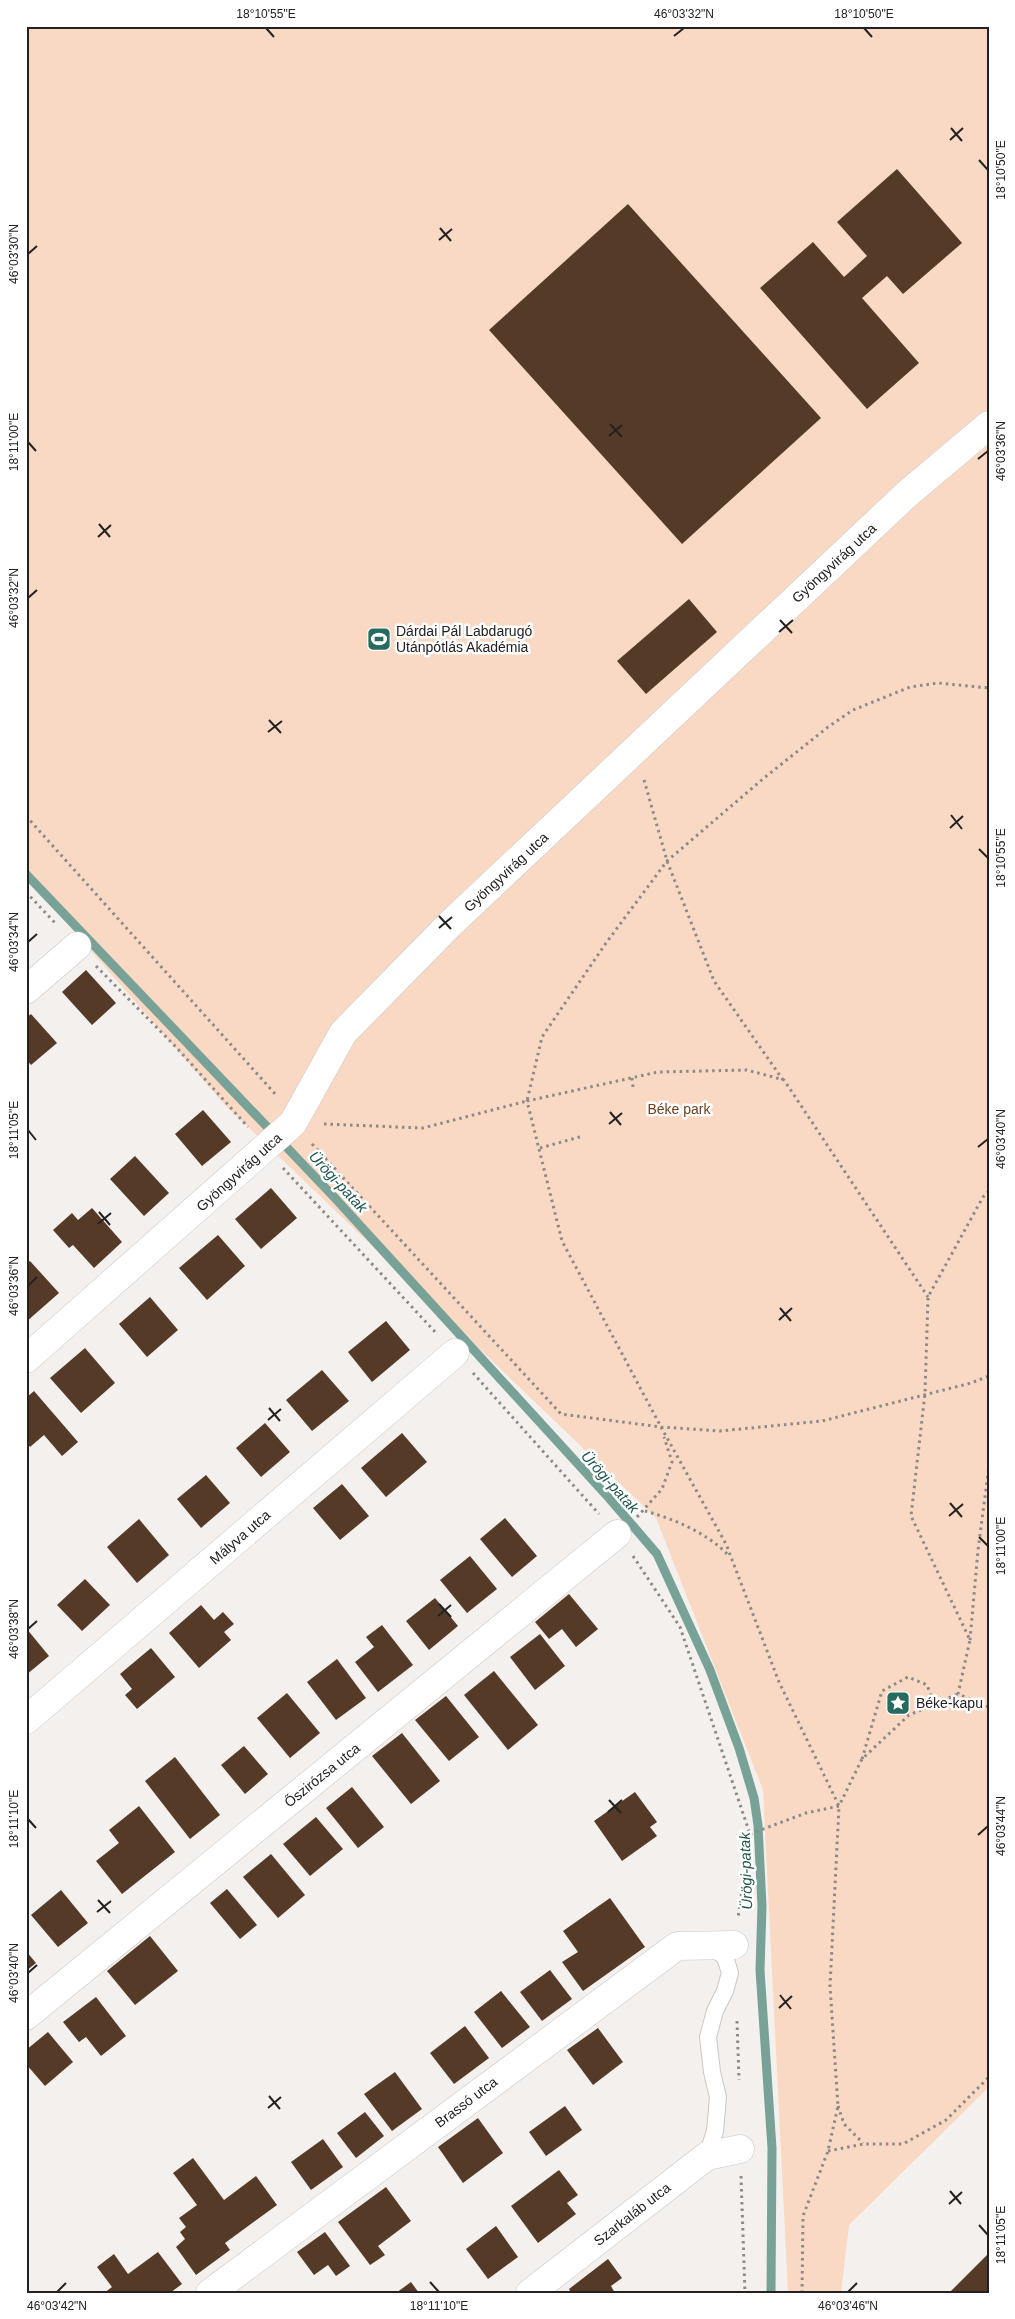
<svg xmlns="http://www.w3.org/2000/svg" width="1015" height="2319" font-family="Helvetica,sans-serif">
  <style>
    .green { fill: #f9d9c3 }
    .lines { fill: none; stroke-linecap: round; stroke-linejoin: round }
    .stream { stroke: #78a297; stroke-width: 9 }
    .building { fill: #553b27 }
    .lane-casing { stroke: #cbc7c4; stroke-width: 18 }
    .street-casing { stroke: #cbc7c4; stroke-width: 29 }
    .path { stroke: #8c8987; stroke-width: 3; stroke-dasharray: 2.5 4; stroke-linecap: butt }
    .lane { stroke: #fff; stroke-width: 16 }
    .street { stroke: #fff; stroke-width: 28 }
    .ticks { fill: none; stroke: #242221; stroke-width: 2 }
    .labels { text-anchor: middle; stroke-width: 5; stroke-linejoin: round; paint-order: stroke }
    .street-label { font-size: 14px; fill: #242221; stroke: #fff }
    .poi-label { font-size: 14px; fill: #242221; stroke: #fff; text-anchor: start }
    .park-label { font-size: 14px; fill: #6b3f1c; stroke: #fff }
    .water-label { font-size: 15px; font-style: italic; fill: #1e574c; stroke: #fff }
    .neatline { fill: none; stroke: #242221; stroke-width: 2 }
    .ticks-label { font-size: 12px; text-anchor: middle; fill: #242221 }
  </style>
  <rect width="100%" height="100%" fill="#f4f0ed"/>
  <polygon class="green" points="26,26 989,26 989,2087 849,2225 841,2293 788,2293 763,1790 656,1518 225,1105 26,876"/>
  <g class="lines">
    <polyline class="stream" points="26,874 334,1197 609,1498 657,1554 710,1670 739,1748 754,1798 758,1825 762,1906 760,1970 772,2148 771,2293"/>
  </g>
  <g class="building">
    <polygon points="897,169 962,243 903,294 887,276 862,298 919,363 867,409 760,288 813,242 844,277 867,256 837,222"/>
    <polygon points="628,204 821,418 682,544 489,330"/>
    <polygon points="689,599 717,632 646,694 617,661"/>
    <polygon points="86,970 116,1003 92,1025 62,992"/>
    <polygon points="31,1014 57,1043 31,1065 26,1059 26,1018"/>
    <polygon points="203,1110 231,1142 202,1166 175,1134"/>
    <polygon points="135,1156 169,1193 144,1216 110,1179"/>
    <polygon points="271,1188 297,1218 261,1249 235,1219"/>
    <polygon points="92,1208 122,1242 94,1268 73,1245 69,1248 53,1230 72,1213 78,1220"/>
    <polygon points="218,1235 245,1266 207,1300 179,1268"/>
    <polygon points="30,1261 59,1293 26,1322 26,1264"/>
    <polygon points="150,1297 178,1330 147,1357 119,1324"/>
    <polygon points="386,1321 410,1350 372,1382 348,1352"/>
    <polygon points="85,1348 115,1383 81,1413 50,1378"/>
    <polygon points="322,1370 349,1401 312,1431 286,1400"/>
    <polygon points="34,1391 78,1442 62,1456 44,1435 30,1447 26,1442 26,1398"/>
    <polygon points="265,1423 290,1452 261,1477 236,1448"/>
    <polygon points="402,1433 427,1462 386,1497 361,1468"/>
    <polygon points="206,1475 230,1503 201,1528 177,1499"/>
    <polygon points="342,1484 369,1516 340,1540 313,1508"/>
    <polygon points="505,1518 537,1556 512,1577 480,1539"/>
    <polygon points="139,1519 169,1555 137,1583 107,1547"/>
    <polygon points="470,1556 497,1589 467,1613 440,1580"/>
    <polygon points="85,1579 110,1605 82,1631 57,1605"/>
    <polygon points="569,1594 598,1629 576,1647 562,1629 549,1639 535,1622"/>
    <polygon points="435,1598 458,1626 429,1650 406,1621"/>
    <polygon points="201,1605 214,1620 223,1612 234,1624 224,1632 231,1640 199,1668 169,1633"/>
    <polygon points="382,1625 413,1665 378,1692 355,1662 374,1647 366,1637"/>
    <polygon points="26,1628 49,1656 26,1675"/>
    <polygon points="540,1634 565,1666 535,1690 510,1657"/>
    <polygon points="151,1648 175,1677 137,1709 125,1695 132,1689 120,1674"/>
    <polygon points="337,1659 366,1698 336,1720 307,1682"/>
    <polygon points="494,1671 538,1725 508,1750 464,1695"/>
    <polygon points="287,1693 320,1733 290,1758 257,1718"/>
    <polygon points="446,1696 479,1737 449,1761 415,1720"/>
    <polygon points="402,1733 440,1781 411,1804 372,1756"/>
    <polygon points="244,1746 268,1774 245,1794 221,1765"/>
    <polygon points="175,1757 220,1815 190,1839 145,1781"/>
    <polygon points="352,1787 384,1827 358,1848 326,1808"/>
    <polygon points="635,1792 657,1822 650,1827 657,1836 622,1861 594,1821"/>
    <polygon points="139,1806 175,1852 122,1894 96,1861 119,1843 109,1830"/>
    <polygon points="316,1817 343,1849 310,1876 283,1844"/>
    <polygon points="271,1854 305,1895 278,1918 243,1877"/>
    <polygon points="227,1889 257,1925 240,1939 210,1903"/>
    <polygon points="61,1890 88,1923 58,1947 31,1915"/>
    <polygon points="610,1898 645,1947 583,1991 562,1962 578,1952 563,1931"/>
    <polygon points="150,1936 178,1971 135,2005 107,1971"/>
    <polygon points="26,1951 36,1963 26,1971"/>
    <polygon points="550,1970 572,1999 542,2021 520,1992"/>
    <polygon points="501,1991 530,2027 502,2048 474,2012"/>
    <polygon points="96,1997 126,2036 101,2056 86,2037 79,2042 63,2022"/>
    <polygon points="465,2026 489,2058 454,2084 430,2053"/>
    <polygon points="598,2028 623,2062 593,2085 567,2050"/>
    <polygon points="48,2032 73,2062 45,2086 26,2064 26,2050"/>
    <polygon points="395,2072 422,2109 392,2131 364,2094"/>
    <polygon points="565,2106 582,2130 546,2156 529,2132"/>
    <polygon points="365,2112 384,2136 356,2158 337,2133"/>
    <polygon points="478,2118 503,2153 463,2183 438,2147"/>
    <polygon points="323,2139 343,2167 311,2190 291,2162"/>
    <polygon points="193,2158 224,2200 256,2176 277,2205 225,2243 230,2250 196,2275 176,2247 185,2239 180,2232 186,2227 179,2218 197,2205 173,2173"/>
    <polygon points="559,2170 578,2195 567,2203 576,2214 538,2243 511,2206"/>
    <polygon points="386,2187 411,2221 378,2246 385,2255 370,2265 338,2222"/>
    <polygon points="496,2226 518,2257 488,2279 466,2249"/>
    <polygon points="325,2232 350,2266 336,2276 328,2265 314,2275 297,2252"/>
    <polygon points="158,2252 182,2284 170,2293 104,2293 112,2287 97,2267 114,2254 128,2274"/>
    <polygon points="989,2253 989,2293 949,2293"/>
    <polygon points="608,2259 622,2278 611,2286 615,2293 571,2293 569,2289"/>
    <polygon points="411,2282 419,2293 396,2293"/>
  </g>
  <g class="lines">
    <g class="lane-casing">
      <polyline id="lane" points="707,2156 715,2131 718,2097 712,2072 708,2037 715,2011 725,1991 730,1973 725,1957 709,1945"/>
    </g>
    <g class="street-casing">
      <g id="street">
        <polyline points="26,990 77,946"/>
        <polyline points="26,1359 293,1123 343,1033 449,925 907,494 989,425"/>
        <polyline points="26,1720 455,1353"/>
        <polyline points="26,2016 617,1534"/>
        <polyline points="210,2293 677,1946 734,1945"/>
        <polyline points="530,2293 707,2156 740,2149"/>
      </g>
    </g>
    <g class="path">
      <polyline points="644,780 667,861 714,981 783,1080"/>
      <polyline points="26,816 277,1096"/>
      <polyline points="26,892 57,925"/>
      <polyline points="96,966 176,1047 248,1127"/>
      <polyline points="632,1078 633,1087"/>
      <polyline points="324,1124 423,1128 527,1101 542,1037 606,943 667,861 764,778 828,727 853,710 910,687 938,683 989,688"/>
      <polyline points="312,1144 561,1414 661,1427 720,1431 822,1421 971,1383 989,1376"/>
      <polyline points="540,1148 583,1136"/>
      <polyline points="283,1168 437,1334"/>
      <polyline points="989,1191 983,1197 928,1297 925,1393 911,1516 970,1640 958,1694 989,1707"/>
      <polyline points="473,1373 599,1514"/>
      <path d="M 645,1511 C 674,1519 708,1533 729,1556"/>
      <polyline points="637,1517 662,1489 672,1462 664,1437"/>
      <polyline points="633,1556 680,1627 750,1834 738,1918"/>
      <polyline points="970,1640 978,1550 989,1466"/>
      <polyline points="862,1759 882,1691 908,1677 927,1685 934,1704"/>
      <polyline points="750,1834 806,1813 839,1806 862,1759 909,1715 958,1694"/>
      <polyline points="737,2021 739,2080"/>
      <polyline points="838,2106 844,2124 863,2143"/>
      <polyline points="828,2151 864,2144 903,2144 946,2120 989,2077"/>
      <polyline points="741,2176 745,2293"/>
      <polyline points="802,2293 803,2216 828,2151 838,2106 830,1986 839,1806 779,1682 726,1544 661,1427 562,1241 527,1101 658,1072 747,1070 784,1080 928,1297"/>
    </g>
    <use href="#lane" class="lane"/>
    <use href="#street" class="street"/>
  </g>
  <path class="ticks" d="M 266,28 L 274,37M 864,28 L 872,37M 674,36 L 684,28M 951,128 L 962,141M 950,140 L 963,128M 979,160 L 988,170M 440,228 L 451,241M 439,240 L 452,229M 28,254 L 37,246M 610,424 L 622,437M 609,436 L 622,425M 28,442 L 36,451M 978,459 L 988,451M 99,524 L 110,537M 98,537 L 111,525M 28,598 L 37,590M 780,620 L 792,633M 779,632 L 793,620M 269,720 L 281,733M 268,732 L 282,721M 951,815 L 962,829M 950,828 L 963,816M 979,849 L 988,858M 439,916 L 451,929M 439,928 L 452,917M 28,942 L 37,934M 610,1112 L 621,1125M 609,1124 L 622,1113M 28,1130 L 36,1140M 978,1147 L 988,1139M 99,1212 L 110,1225M 98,1224 L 111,1213M 28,1286 L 37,1277M 780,1308 L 791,1321M 779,1320 L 792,1308M 269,1408 L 280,1421M 268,1420 L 281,1409M 950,1503 L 962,1517M 949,1516 L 963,1504M 979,1537 L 988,1546M 439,1604 L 451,1617M 438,1616 L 451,1605M 28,1629 L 37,1621M 609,1800 L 621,1813M 608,1812 L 622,1800M 28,1819 L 36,1828M 978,1835 L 988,1826M 98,1900 L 110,1913M 97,1912 L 111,1901M 28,1973 L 37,1965M 780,1995 L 791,2009M 779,2008 L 792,1996M 269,2096 L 280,2109M 268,2108 L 281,2097M 950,2191 L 961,2204M 949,2204 L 962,2192M 979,2225 L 988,2235M 430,2282 L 439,2292M 57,2292 L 66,2283M 848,2292 L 857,2283"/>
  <defs>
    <g id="stadium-square" transform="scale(1.25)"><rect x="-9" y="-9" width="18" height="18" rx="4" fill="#276b5e" stroke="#fff"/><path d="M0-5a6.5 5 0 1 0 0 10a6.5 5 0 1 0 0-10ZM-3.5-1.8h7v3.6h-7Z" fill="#fff"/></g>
    <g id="sight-square" transform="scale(1.25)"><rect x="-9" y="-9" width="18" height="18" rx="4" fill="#276b5e" stroke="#fff"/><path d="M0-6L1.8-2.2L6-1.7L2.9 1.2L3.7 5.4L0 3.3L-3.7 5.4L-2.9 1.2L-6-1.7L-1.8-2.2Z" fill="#fff"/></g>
  </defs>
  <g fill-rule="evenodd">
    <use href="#stadium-square" x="379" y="639"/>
    <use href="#sight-square" x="898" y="1703"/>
  </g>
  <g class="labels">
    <g class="street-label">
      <text transform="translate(834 563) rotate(-43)" y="5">Gyöngyvirág utca</text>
      <text transform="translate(506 872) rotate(-43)" y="5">Gyöngyvirág utca</text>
      <text transform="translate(239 1172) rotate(-42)" y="5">Gyöngyvirág utca</text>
      <text transform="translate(240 1537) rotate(-41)" y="5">Mályva utca</text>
      <text transform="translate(322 1775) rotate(-39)" y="5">Őszirózsa utca</text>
      <text transform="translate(466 2102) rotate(-37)" y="5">Brassó utca</text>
      <text transform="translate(632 2214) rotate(-38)" y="5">Szarkaláb utca</text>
    </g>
    <g class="poi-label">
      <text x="396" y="636">Dárdai Pál Labdarugó<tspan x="396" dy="16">Utánpótlás Akadémia</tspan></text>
      <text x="916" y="1708">Béke-kapu</text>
    </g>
    <g class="park-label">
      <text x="679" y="1114">Béke park</text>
    </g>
    <g class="water-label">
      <text transform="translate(338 1182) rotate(47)" y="5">Ürögi-patak</text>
      <text transform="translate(610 1482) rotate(48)" y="5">Ürögi-patak</text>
      <text transform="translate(746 1871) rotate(-92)" y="5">Ürögi-patak</text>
    </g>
  </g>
  <rect width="1015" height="2319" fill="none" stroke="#ffffff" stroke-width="55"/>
  <rect x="28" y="28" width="960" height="2264" class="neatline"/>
  <g class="ticks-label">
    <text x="266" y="18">18°10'55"E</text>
    <text x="684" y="18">46°03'32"N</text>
    <text x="864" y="18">18°10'50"E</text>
    <text transform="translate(1001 170) rotate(-90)" y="4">18°10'50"E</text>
    <text transform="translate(14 254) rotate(-90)" y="4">46°03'30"N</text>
    <text transform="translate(14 442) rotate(-90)" y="4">18°11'00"E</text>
    <text transform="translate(1001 451) rotate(-90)" y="4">46°03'36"N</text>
    <text transform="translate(14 598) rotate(-90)" y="4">46°03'32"N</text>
    <text transform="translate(1001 858) rotate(-90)" y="4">18°10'55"E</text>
    <text transform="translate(14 942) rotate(-90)" y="4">46°03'34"N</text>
    <text transform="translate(14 1130) rotate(-90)" y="4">18°11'05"E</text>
    <text transform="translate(1001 1139) rotate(-90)" y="4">46°03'40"N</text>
    <text transform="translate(14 1286) rotate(-90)" y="4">46°03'36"N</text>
    <text transform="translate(1001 1546) rotate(-90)" y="4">18°11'00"E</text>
    <text transform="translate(14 1629) rotate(-90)" y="4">46°03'38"N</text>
    <text transform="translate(14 1819) rotate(-90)" y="4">18°11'10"E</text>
    <text transform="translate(1001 1826) rotate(-90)" y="4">46°03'44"N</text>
    <text transform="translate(14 1973) rotate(-90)" y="4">46°03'40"N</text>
    <text transform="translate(1001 2235) rotate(-90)" y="4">18°11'05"E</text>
    <text x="57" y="2310">46°03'42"N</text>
    <text x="439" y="2310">18°11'10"E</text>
    <text x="848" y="2310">46°03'46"N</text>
  </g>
</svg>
